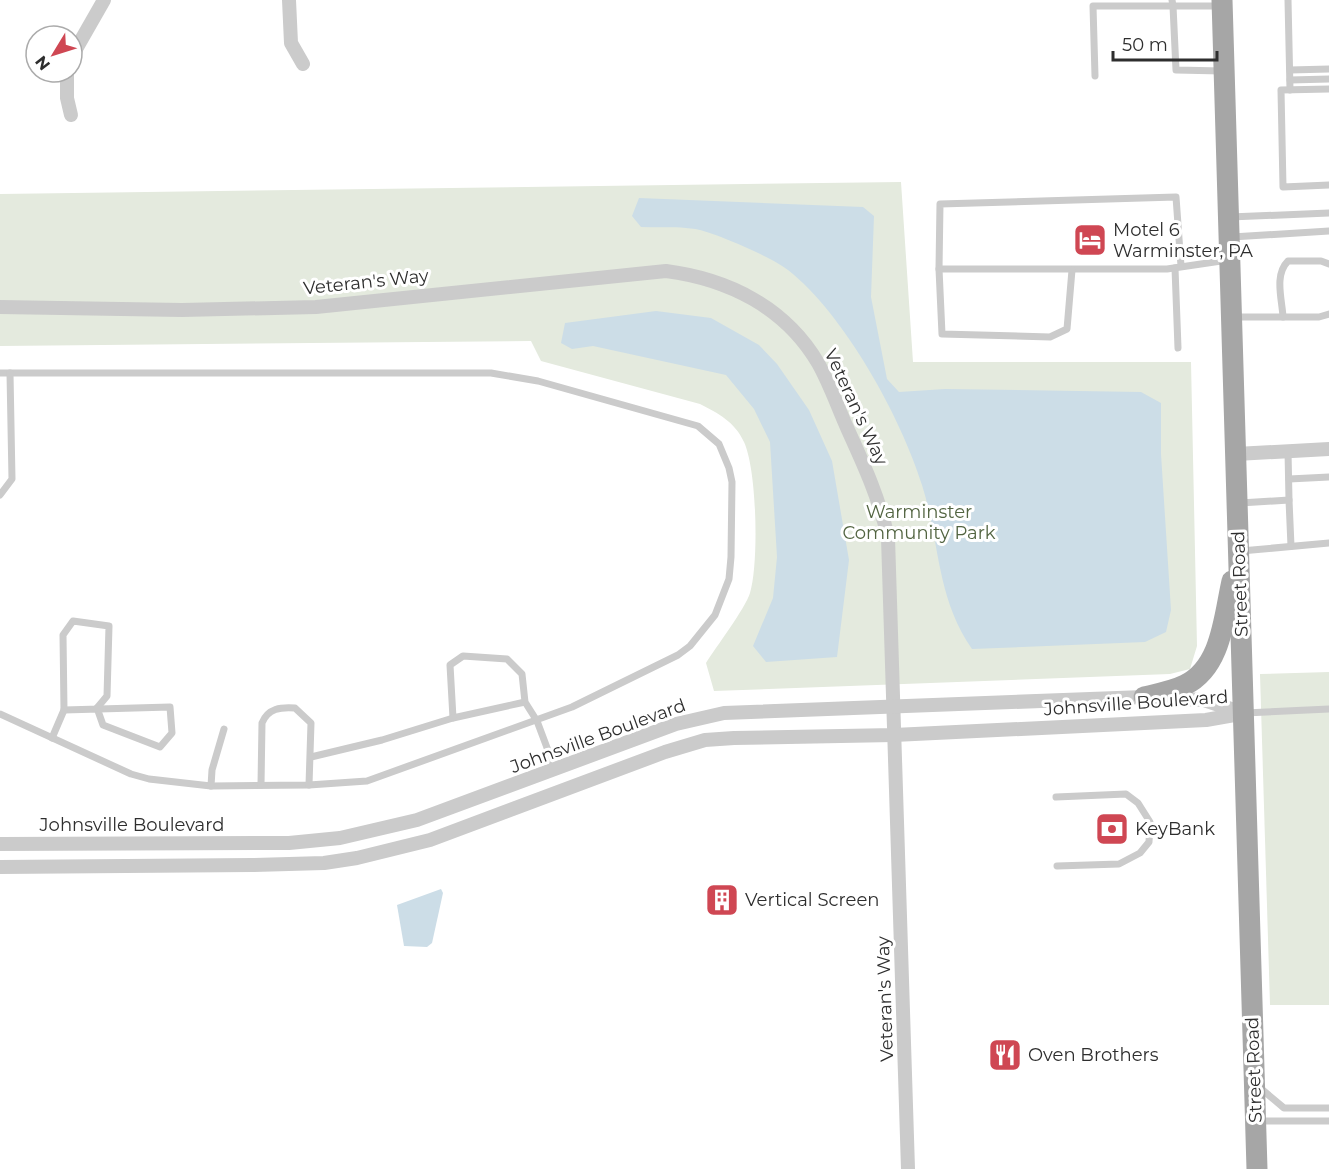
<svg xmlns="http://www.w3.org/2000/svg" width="1329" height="1169" font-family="Montserrat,sans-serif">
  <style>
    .green { fill: #e4eade }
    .water { fill: #ccdde7 }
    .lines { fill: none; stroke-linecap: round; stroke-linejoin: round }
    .service { stroke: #cbcbcb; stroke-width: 7 }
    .minor { stroke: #cbcbcb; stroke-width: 14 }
    .primary { stroke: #a6a6a6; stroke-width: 21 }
    .labels { text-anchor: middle; stroke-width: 6; stroke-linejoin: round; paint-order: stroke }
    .poi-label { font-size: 18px; fill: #2e2e2e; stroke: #fff; text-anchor: start }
    .street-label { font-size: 18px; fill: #2e2e2e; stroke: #fff }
    .park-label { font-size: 18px; fill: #526441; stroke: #fff }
  </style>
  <rect width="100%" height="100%" fill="#fff"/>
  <g class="green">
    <path d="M 901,182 L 913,362 L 1191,362 L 1197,646 L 1190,669 L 1170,674 L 714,691 L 706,663 C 716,647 745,609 750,593 C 759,563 757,470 744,442 C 735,422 718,413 700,404 L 541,361 L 531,341 L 0,346 L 0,194 Z"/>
    <polygon points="1329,672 1329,1005 1270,1005 1260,674"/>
  </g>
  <g class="water">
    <path d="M 639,198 L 863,207 L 874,216 L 871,297 L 887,379 L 899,392 L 945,389 L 1141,392 L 1161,403 L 1161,454 L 1171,610 L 1166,632 L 1145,642 L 972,649 C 936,597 940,542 922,485 C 901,417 844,314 788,270 C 773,258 720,235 700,230 C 682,226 660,228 641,227 L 632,216 Z"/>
    <polygon points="656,311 711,318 759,345 777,364 809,410 832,461 849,560 837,657 766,662 753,646 773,598 777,557 770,442 754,409 726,375 593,346 572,349 561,343 565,323"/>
    <polygon points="441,889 443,893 432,943 427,947 404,946 397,905"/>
  </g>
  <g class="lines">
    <g class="service">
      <polyline points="1288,0 1290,90"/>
      <polyline points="1219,6 1173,6 1176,70 1222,71"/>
      <polyline points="1290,70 1329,69"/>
      <polyline points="1095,76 1093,6 1173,6 1172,0"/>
      <polyline points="1290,80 1329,79"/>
      <polyline points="1329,89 1281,90 1283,187 1329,185"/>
      <polyline points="1230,217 1329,213"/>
      <polyline points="1232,237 1329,231"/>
      <polyline points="1181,266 1176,197 940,204 939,269 1167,269 1228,260"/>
      <polyline points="1175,268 1178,348"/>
      <polyline points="939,269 942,334 1050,337 1067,329 1072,270"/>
      <polyline points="1234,317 1319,317 1329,314"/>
      <path d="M 1283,317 C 1282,299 1274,275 1288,261 L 1321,261 L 1329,264"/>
      <polyline points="0,373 491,373 538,381 698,426 719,444 729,468 732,482 731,557 729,579 715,615 690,646 678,655 572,707 367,781 309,785 211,786 149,779 131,774 0,714"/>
      <polyline points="1288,451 1289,500"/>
      <polyline points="1289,479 1329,477"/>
      <polyline points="0,495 12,479 10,373"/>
      <polyline points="1240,503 1289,500 1291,546"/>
      <polyline points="1241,551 1329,543"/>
      <polyline points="525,702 453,718 450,665 463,656 507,659 522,674 525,702 537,721 555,769"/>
      <polyline points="64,710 170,707 172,733 160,747 103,725 97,708"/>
      <polyline points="1245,713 1329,709"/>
      <polyline points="52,738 64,710 63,635 73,621 109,626 107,696 97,708"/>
      <polyline points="311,757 382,740 453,718"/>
      <path d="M 261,785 L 262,723 C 268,708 281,707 295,708 L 311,723 L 309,785"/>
      <polyline points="211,786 212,770 224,729"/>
      <polyline points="1056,797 1126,794 1138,803 1150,822 1149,842 1140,853 1119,864 1057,866"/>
      <polyline points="1259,1087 1284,1108 1329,1108"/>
      <polyline points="1258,1121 1329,1121"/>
    </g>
    <g class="minor">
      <polyline points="289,0 291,43 303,64"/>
      <polyline points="72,56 104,0"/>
      <polyline points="67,72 67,98 71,115"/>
      <path d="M 0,307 L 182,310 L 316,307 L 666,271 C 728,279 785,307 818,363 C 830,384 838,408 848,430 C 864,465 880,500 888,538 L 908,1169"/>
      <polyline points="1236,454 1329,449"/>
      <polyline points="0,844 289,843 340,838 417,820 676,724 724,713 1144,697 1204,700 1243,713"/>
      <polyline points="0,867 252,865 324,863 357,858 430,840 665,752 705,740 734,738 894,735 1206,720 1240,714"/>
    </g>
    <g class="primary">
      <polyline points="1222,0 1257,1169"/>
      <path d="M 1144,697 C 1157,694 1173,691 1185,685 C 1222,667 1224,616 1232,581"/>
    </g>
  </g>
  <defs>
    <g id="hotel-square" transform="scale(1.725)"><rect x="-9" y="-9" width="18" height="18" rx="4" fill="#cf4753" stroke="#fff"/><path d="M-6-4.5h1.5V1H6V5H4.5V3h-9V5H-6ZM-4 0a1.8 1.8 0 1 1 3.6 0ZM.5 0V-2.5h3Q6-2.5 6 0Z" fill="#fff"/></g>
    <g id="bank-square" transform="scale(1.725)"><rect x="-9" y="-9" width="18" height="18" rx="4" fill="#cf4753" stroke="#fff"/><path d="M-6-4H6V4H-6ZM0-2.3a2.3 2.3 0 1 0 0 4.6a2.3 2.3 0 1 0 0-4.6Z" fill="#fff"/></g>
    <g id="building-square" transform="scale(1.725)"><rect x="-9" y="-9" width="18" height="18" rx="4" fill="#cf4753" stroke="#fff"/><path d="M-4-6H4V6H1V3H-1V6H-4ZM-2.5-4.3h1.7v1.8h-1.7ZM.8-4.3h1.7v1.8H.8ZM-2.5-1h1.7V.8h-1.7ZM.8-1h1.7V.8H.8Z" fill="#fff"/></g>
    <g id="restaurant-square" transform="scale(1.725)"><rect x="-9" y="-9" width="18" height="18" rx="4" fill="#cf4753" stroke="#fff"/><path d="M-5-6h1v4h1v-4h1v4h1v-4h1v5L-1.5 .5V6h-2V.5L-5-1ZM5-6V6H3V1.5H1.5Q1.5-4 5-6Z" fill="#fff"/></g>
  </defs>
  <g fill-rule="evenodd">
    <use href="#hotel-square" x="1090" y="240"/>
    <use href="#bank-square" x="1112" y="829"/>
    <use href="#building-square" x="722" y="900"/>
    <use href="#restaurant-square" x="1005" y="1055"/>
  </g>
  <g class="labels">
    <g class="poi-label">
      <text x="1113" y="236">Motel 6<tspan x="1113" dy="21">Warminster, PA</tspan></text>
      <text x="1135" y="835">KeyBank</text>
      <text x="745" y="906">Vertical Screen</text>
      <text x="1028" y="1061">Oven Brothers</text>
    </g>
    <g class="street-label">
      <text transform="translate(366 282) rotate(-6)" y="6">Veteran's Way</text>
      <text transform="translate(856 407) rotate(65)" y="6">Veteran's Way</text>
      <text transform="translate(1240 584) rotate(-92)" y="6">Street Road</text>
      <text transform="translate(1136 703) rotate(-4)" y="6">Johnsville Boulevard</text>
      <text transform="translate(598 736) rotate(-20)" y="6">Johnsville Boulevard</text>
      <text x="132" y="831">Johnsville Boulevard</text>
      <text transform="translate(885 999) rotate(-92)" y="6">Veteran's Way</text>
      <text transform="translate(1254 1070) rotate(-92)" y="6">Street Road</text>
    </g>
    <g class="park-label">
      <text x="919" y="518">Warminster<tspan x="919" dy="21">Community Park</tspan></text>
    </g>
  </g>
  <g transform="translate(54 54) rotate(232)"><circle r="28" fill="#ffffff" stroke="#ababab" stroke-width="1.5"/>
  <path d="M0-4.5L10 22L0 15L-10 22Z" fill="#cf4753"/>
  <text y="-9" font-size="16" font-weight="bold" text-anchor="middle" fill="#2e2e2e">N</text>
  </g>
  <path d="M1113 51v9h104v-9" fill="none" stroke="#2e2e2e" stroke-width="3"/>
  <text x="1122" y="51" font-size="18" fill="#2e2e2e" stroke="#ffffff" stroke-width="4.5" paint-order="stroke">50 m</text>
</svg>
